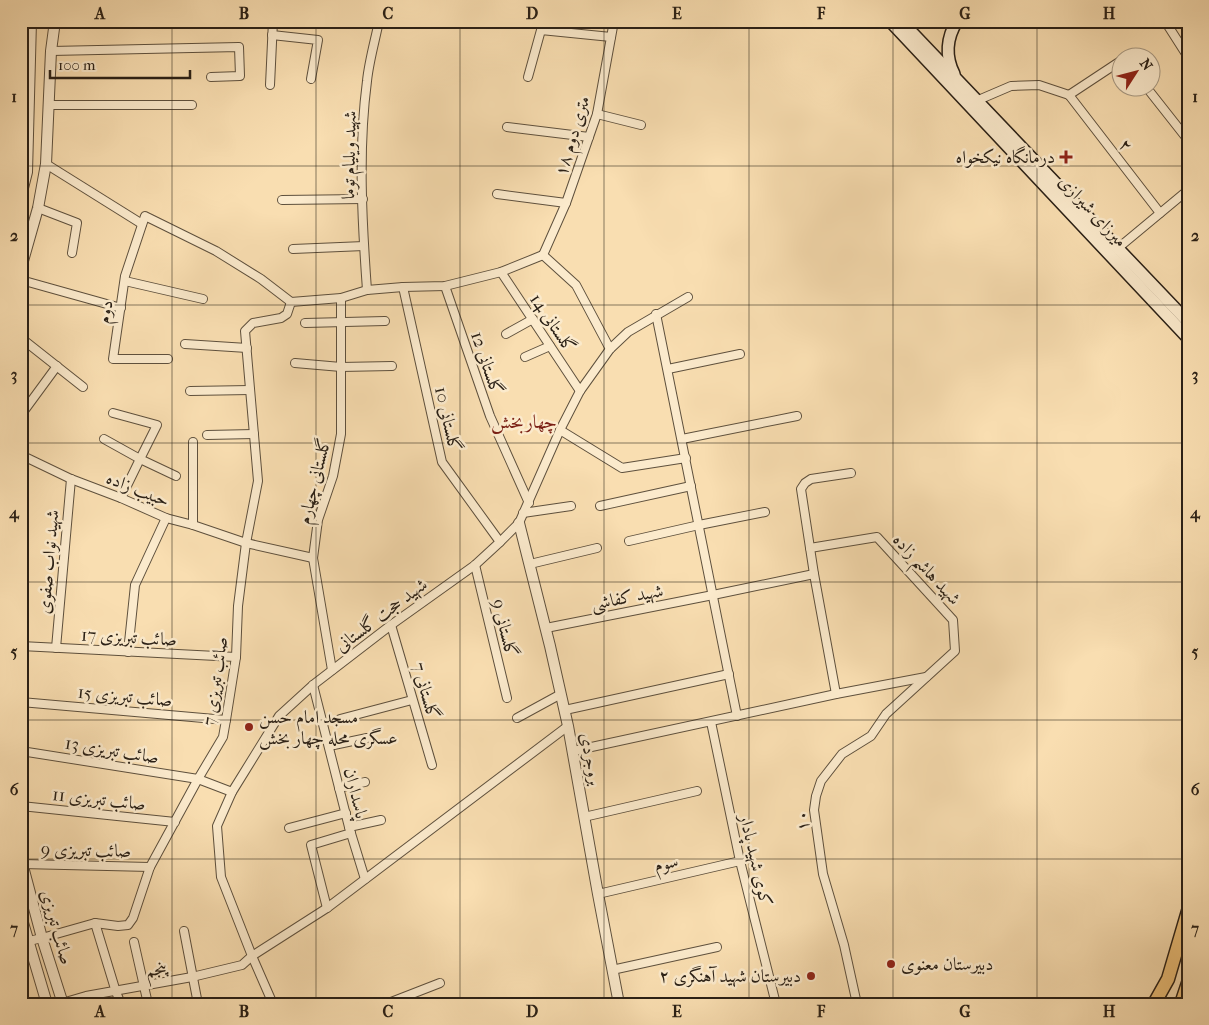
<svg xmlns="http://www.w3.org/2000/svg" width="1209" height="1025" font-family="'IM FELL French Canon',Amiri,serif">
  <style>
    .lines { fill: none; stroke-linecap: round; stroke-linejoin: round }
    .minor-casing { stroke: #5e503d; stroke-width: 10 }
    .tertiary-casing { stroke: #5e503d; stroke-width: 12 }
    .secondary-casing { stroke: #2a2016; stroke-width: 14 }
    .primary-casing { stroke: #2a2016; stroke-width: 15 }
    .minor { stroke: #fbeacc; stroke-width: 8 }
    .tertiary { stroke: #fbeacc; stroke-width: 10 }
    .secondary { stroke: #fbeacc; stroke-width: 11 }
    .primary { stroke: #ecbf78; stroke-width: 12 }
    .grid { fill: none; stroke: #2a2016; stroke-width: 1; stroke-opacity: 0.55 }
    .poi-dot { fill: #8f2418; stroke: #fbeacc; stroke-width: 2 }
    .labels { text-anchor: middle; stroke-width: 5; stroke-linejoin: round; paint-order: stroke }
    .street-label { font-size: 18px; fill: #2a2016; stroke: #fbeacc }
    .poi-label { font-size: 18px; fill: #2a2016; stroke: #fbeacc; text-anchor: end }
    .neighbourhood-label { font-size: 19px; fill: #7a1f14; stroke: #fbeacc }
    .neatline { fill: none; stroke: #2a2016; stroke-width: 2 }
    .grid-label { font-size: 16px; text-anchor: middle; font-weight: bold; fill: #2a2016 }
  </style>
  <rect width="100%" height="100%" fill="#f9deb1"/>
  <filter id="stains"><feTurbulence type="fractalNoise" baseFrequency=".004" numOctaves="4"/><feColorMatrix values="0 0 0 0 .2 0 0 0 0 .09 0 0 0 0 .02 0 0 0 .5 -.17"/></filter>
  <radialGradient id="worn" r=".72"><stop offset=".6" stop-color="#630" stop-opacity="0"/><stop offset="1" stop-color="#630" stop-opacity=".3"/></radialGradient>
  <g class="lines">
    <g class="minor-casing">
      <g id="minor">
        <polyline points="1165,21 1188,57"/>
        <polyline points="272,35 318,40 311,79"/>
        <polyline points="51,51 239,47 240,76 211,77"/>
        <polyline points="528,77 541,30 611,37"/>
        <polyline points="270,85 273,21"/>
        <polyline points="1147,88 1188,140"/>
        <polyline points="1069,95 1160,213"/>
        <polyline points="1069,95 1122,60"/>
        <polyline points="976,101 1011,86 1039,85 1069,95"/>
        <polyline points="48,105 192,105"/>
        <polyline points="597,114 641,125"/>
        <polyline points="507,127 589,137"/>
        <polyline points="46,164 142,224"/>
        <polyline points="497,194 566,203"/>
        <polyline points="282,200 363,199"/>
        <polyline points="38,208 77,223 72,253"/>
        <polyline points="293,249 364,246"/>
        <polyline points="1117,249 1188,190"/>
        <polyline points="543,255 566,203 597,114 614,21"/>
        <polyline points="543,255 576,285 610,349"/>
        <polyline points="501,272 580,391"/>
        <polyline points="21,280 121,308"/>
        <polyline points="125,281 203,299"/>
        <polyline points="445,286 490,416 529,503"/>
        <polyline points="403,287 442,462 500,542"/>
        <path d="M 367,290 C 362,221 358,150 367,81 C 369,61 375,41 379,21"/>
        <polyline points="291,302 341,298 367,290 403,287 445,286 501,272 543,255"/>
        <polyline points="656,314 737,716"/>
        <polyline points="305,323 385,321"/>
        <polyline points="506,334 533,319"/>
        <polyline points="21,338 83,387"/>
        <polyline points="185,344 247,348"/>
        <polyline points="525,357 550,346"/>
        <polyline points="168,359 113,359 125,276 145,216 216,251 261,279 291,302"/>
        <polyline points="295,363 341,367 392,366"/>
        <polyline points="668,369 740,354"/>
        <polyline points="190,391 250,390"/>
        <polyline points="113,413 157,425 140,459 121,498"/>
        <polyline points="21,415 57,366"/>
        <polyline points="560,430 622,468 686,458"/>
        <polyline points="207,435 254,434"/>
        <polyline points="104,439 140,459 176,476"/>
        <polyline points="682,439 797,416"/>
        <polyline points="21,455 71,479 121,498 166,518 193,525 246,543 313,558"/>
        <polyline points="600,506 691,486"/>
        <polyline points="523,513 571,506"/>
        <polyline points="193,525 193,442"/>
        <polyline points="629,541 699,525 765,512"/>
        <polyline points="810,548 877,537 953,620 955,651 886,714 871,736 842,754 821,781 816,796 814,810 823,874 844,945 857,1004"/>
        <polyline points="530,564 597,548"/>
        <polyline points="475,565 507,698"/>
        <polyline points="391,625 432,765"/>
        <polyline points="546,628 713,595 814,574"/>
        <polyline points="21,646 236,657"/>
        <polyline points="56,648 71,479"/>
        <polyline points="128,652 135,585 166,518"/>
        <polyline points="332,670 313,558 318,520 333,476 341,434 341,298"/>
        <polyline points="313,685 349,827 365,879"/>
        <polyline points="836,694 814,574 801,489 805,483 811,479 851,473"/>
        <polyline points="21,702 226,720"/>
        <polyline points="565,710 729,674"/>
        <polyline points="517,718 561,694"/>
        <polyline points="340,719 412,700"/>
        <polyline points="711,722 740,861 776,1004"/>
        <polyline points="329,746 367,738"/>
        <polyline points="21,751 198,779 232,792"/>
        <polyline points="573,751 836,694 926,677"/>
        <polyline points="339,788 365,782"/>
        <polyline points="21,806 175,822"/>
        <polyline points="584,817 697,791"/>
        <polyline points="349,827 381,820"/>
        <polyline points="289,828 346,813"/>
        <polyline points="22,864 150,867"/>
        <polyline points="598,894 740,861"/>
        <polyline points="327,908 311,845 351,833"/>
        <polyline points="95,923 116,992 121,1004"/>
        <polyline points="184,931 198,1004"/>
        <polyline points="134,942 148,1004"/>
        <polyline points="21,944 29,941 42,938 95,923 118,926 128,925 133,918 150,867 198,779 223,737 226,720 236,657 238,606 246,543 258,481 245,331 253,323 281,318 287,314 291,302"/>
        <polyline points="612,970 717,947"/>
        <polyline points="62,1003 86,996 192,977 242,965 252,956 327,908 568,726"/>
        <polyline points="273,1004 252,956 221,877 217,826 232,792 279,716 313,685 391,625 475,565 500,542 519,523 560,430 580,391 610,349 628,332 688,297"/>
        <polyline points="386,1004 440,983"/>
      </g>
    </g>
    <g class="tertiary-casing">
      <g id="tertiary">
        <polyline points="21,196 27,172 31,21"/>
        <polyline points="21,268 38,208 46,164 51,51 55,21"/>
        <polyline points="519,523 550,646 568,726 598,894 619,1004"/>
        <polyline points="21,859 42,938 63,1004"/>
        <polyline points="21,916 47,1004"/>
      </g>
    </g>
    <g class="secondary-casing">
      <g id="secondary">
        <polyline points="890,21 1188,338"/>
        <polyline points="901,21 1188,322"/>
        <path d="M 954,74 C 945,56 947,37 957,21"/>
      </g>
    </g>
    <g class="primary-casing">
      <g id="primary">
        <polyline points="1154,1004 1168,979 1188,911"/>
        <polyline points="1181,1004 1188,983"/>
      </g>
    </g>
    <use href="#minor" class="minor"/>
    <use href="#tertiary" class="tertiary"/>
    <use href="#secondary" class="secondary"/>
    <use href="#primary" class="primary"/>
  </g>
  <path class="grid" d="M 172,21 L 172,1004M 316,21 L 316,1004M 460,21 L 460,1004M 604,21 L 604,1004M 749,21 L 749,1004M 893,21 L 893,1004M 1037,21 L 1037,1004M 21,166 L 1188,166M 21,305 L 1188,305M 21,443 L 1188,443M 21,582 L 1188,582M 21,720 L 1188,720M 21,859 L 1188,859"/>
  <g class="poi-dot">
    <path d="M1063.5 149.5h5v5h5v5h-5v5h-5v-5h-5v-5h5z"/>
    <circle cx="249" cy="727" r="5"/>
    <circle cx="891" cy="964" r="5"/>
    <circle cx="811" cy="976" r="5"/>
  </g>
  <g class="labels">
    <g class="street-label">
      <text transform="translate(572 136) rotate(-73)" y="6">۱۸ متری دوم</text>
      <text transform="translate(1126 145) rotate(52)" y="6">۲</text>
      <text transform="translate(349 155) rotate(-89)" y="6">شهید ویلیام توما</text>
      <text transform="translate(1093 211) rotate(47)" y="6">میرزای شیرازی</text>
      <text transform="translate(105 312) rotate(-81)" y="6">دوم</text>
      <text transform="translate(553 323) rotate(56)" y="6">گلستانی 14</text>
      <text transform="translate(487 363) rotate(71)" y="6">گلستانی 12</text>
      <text transform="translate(448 419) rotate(77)" y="6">گلستانی 10</text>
      <text transform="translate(314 481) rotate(-76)" y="6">گلستانی چهارم</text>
      <text transform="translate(138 489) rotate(22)" y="6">حبیب زاده</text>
      <text transform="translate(48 562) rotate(-85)" y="6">شهید نواب صفوی</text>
      <text transform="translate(927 569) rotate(47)" y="6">شهید هاشم زاده</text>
      <text transform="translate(627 597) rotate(-11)" y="6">شهید کفاشی</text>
      <text transform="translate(381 615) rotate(-37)" y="6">شهید حجت گلستانی</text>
      <text transform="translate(505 628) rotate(76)" y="6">گلستانی 9</text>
      <text transform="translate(129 637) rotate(3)" y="6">صائب تبریزی 17</text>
      <text transform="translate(215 681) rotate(-82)" y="6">صائب تبریزی 7</text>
      <text transform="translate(426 691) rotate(74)" y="6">گلستانی 7</text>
      <text transform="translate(125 696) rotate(5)" y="6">صائب تبریزی 15</text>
      <text transform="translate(112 750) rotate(9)" y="6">صائب تبریزی 13</text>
      <text transform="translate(591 759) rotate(80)" y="6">بروجردی</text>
      <text transform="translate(356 793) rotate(76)" y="6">پاسداران</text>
      <text transform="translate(99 799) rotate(6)" y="6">صائب تبریزی 11</text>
      <text transform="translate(802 821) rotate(-94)" y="6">۱۰</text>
      <text transform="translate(86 850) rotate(1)" y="6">صائب تبریزی 9</text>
      <text transform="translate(756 860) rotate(77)" y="6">کوی شهید پادار</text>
      <text transform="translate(666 863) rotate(-13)" y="6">سوم</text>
      <text transform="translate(57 927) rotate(74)" y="6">صائب تبریزی</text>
      <text transform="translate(156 969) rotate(-11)" y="6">پنجم</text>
    </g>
    <g class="poi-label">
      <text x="1055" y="163">درمانگاه نیکخواه</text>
      <text x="259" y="723" text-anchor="start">مسجد امام حسن<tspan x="259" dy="21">عسگری محله چهار بخش</tspan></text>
      <text x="901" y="970" text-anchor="start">دبیرستان معنوی</text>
      <text x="801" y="982">دبیرستان شهید آهنگری ۲</text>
    </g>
    <g class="neighbourhood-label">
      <text x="524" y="428">چهاربخش</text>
    </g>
  </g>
  <rect width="1209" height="1025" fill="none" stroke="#f9deb1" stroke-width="55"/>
  <g transform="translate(1136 72) rotate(54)"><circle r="24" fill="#fbeacc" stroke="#a79983"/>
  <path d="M0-4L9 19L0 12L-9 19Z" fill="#8f2418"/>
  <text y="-8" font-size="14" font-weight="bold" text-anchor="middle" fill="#2a2016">N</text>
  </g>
  <path d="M50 70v8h140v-8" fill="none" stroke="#2a2016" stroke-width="2.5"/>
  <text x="58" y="70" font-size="15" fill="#2a2016" stroke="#fbeacc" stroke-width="4" paint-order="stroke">100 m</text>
  <rect x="28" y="28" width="1154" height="970" class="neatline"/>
  <g class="grid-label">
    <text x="100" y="19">A</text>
    <text x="244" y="19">B</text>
    <text x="388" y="19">C</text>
    <text x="532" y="19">D</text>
    <text x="677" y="19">E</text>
    <text x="821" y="19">F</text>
    <text x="965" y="19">G</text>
    <text x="1109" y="19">H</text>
    <text x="14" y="102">1</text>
    <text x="1195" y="102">1</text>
    <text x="14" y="241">2</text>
    <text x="1195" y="241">2</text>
    <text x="14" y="380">3</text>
    <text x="1195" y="380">3</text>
    <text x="14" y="518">4</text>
    <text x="1195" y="518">4</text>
    <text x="14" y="657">5</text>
    <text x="1195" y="657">5</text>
    <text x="14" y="795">6</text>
    <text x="1195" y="795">6</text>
    <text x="14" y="934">7</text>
    <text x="1195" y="934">7</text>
    <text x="100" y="1017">A</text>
    <text x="244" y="1017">B</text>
    <text x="388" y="1017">C</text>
    <text x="532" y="1017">D</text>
    <text x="677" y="1017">E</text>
    <text x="821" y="1017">F</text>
    <text x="965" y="1017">G</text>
    <text x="1109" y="1017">H</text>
  </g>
  <rect width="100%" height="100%" filter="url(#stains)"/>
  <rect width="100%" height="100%" fill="url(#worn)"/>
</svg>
